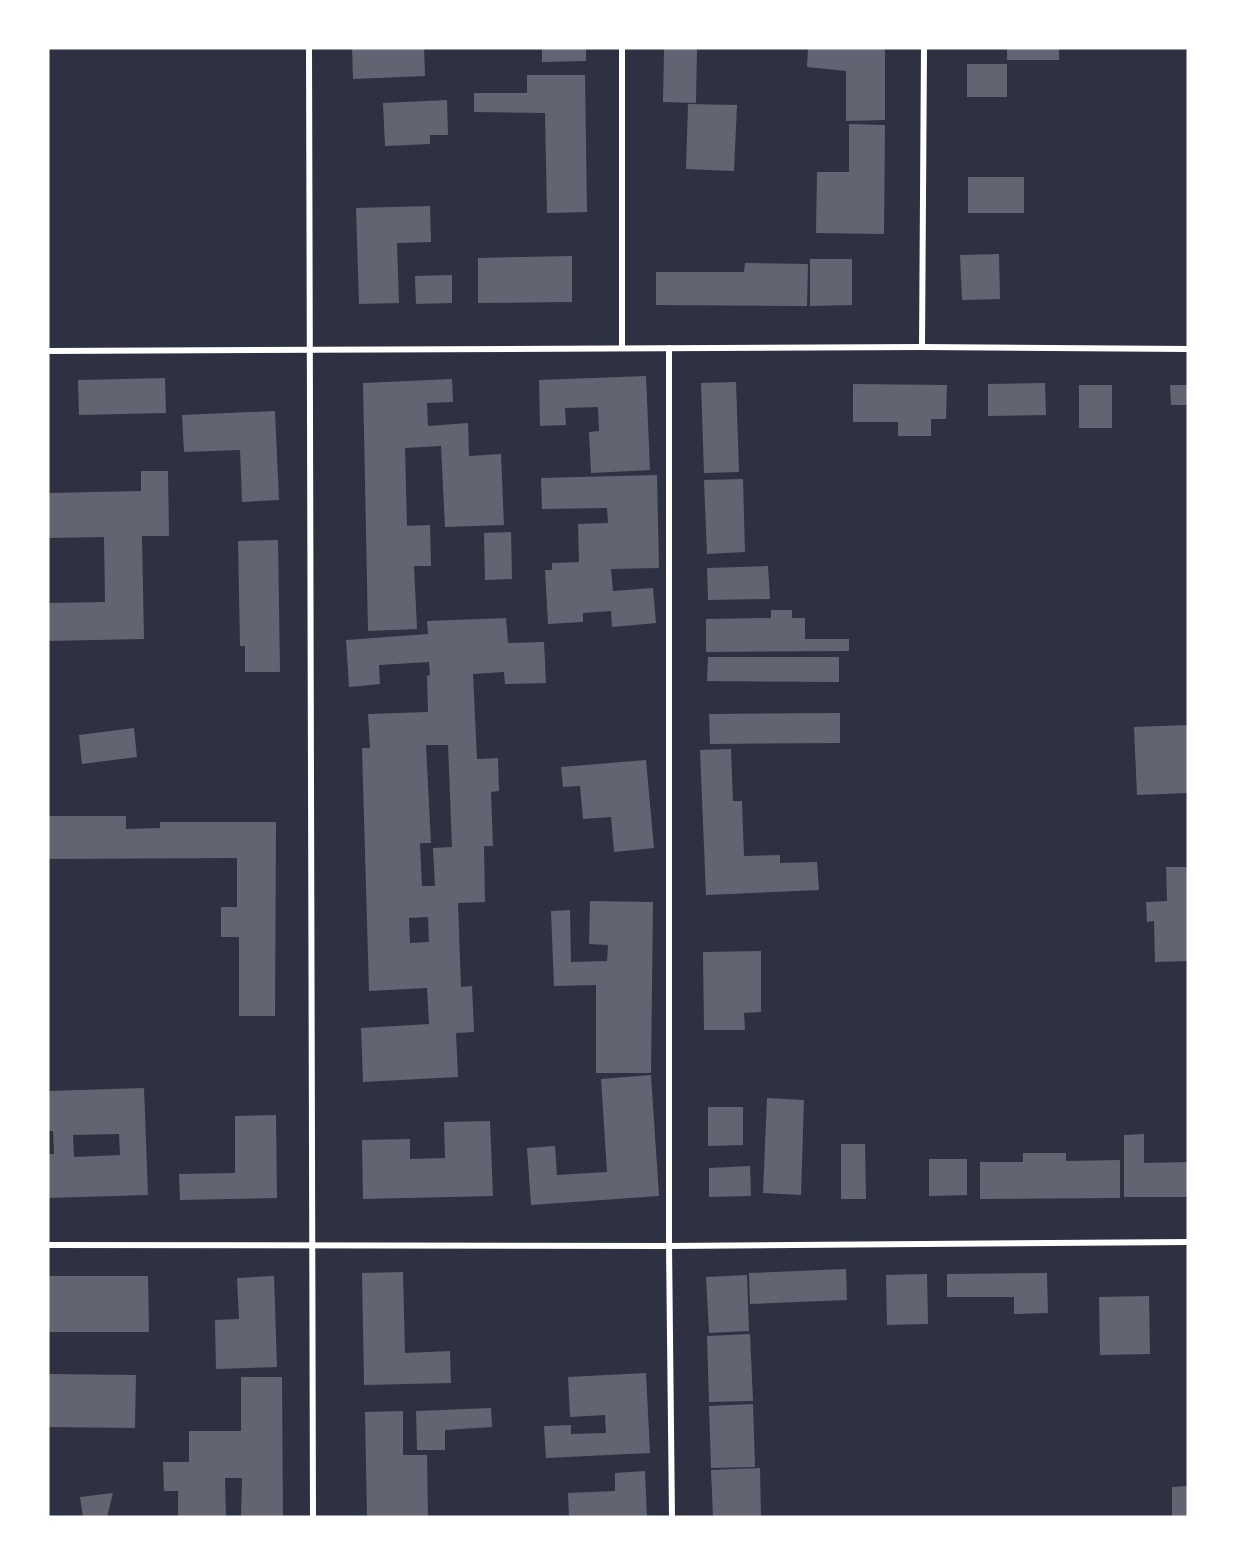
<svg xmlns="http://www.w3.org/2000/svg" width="1236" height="1565" font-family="'DejaVu Sans',sans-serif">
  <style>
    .building { fill: #626471; fill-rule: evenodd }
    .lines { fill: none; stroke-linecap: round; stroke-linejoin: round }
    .minor { stroke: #fff; stroke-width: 6 }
  </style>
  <rect width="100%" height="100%" fill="#2d3142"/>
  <g class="building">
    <polygon points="352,48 424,48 425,76 353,79"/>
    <polygon points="542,48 586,48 586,61 542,62"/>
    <polygon points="664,48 697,48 696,103 663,102"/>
    <polygon points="808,48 885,48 885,120 846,121 846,71 807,67"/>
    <rect x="1007" y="48" width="52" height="12"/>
    <rect x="967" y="64" width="40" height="33"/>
    <polygon points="527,75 585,75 587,212 547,213 545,113 474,112 474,93 527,93"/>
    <polygon points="447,100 448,135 430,135 430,144 385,146 383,103"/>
    <polygon points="688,104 737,105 734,171 686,169"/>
    <polygon points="849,124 885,125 884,234 816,233 817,172 849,172"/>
    <rect x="968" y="177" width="56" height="36"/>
    <polygon points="430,206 431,242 397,243 399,303 359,304 356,208"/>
    <polygon points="999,254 1000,299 962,300 960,255"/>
    <polygon points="572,256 572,302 478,303 478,258"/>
    <polygon points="810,259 852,259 852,305 810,306"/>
    <polygon points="745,263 808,264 807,306 656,305 656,272 744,272"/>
    <polygon points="452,275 452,303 416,304 415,276"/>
    <polygon points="646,376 650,470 591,473 589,432 599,431 598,407 565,408 566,425 540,426 539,380"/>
    <polygon points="165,378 166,413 79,415 78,380"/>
    <polygon points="452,379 453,402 427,403 428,426 468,423 469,456 501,454 504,525 445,527 441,446 405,448 407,526 430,525 431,566 414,566 417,629 368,631 363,383"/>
    <polygon points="736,382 739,472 704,473 701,383"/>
    <polygon points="1045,383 1046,415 988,416 988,384"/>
    <polygon points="853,384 947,385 946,419 931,419 931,436 898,436 898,422 853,422"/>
    <rect x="1079" y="385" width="33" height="43"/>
    <polygon points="1170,385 1188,385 1188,405 1171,405"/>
    <polygon points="275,411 279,500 242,502 240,450 184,452 182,415"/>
    <polygon points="141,471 168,471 169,536 142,536 144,639 48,641 48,603 105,602 104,537 48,538 48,493 141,491"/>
    <polygon points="657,475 659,568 611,569 613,591 653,588 656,623 612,627 611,611 583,613 583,622 548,624 545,570 552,570 552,563 579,562 578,524 608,523 607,508 542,509 541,478"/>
    <polygon points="743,479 745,552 707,554 704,480"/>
    <polygon points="511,532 512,579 485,580 484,533"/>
    <polygon points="278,540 280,672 245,672 245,646 240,646 238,541"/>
    <polygon points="768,566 770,599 708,600 707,568"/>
    <polygon points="771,610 792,610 792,618 805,618 805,639 849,639 849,651 706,652 706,619 771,618"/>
    <path d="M 506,618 L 508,643 L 544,642 L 546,683 L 505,684 L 504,672 L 473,674 L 477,759 L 498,758 L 499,791 L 491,792 L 493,846 L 484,846 L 485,902 L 458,903 L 461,987 L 472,986 L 474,1032 L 456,1033 L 458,1077 L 363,1082 L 361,1028 L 429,1024 L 427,988 L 369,991 L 362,748 L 370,748 L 368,714 L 428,712 L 427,676 L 430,675 L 429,662 L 379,665 L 380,684 L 349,687 L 346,640 L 428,634 L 427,621 ZM 426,745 L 448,745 L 452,847 L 433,848 L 435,886 L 422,886 L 420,843 L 431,843 ZM 428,917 L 429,942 L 410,943 L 409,918 Z"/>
    <polygon points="708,657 839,657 839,682 707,681"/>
    <polygon points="840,713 840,743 710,744 709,714"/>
    <polygon points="1188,725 1188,793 1137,795 1134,727"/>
    <polygon points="134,728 137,757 82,764 79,735"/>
    <polygon points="731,749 733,801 742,801 744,856 780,855 780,863 817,862 819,890 706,895 700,750"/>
    <polygon points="646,760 654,848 614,852 611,817 583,819 580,786 563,787 561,767"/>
    <polygon points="48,816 126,816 126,829 160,828 160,822 276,822 275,1016 239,1016 239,937 221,937 221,907 237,907 237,858 48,859"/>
    <polygon points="1166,867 1188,867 1188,961 1155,962 1154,921 1147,922 1146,902 1167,901"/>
    <polygon points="590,901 653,902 651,1073 596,1073 596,985 554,986 551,911 570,910 571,962 607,961 608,945 589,944"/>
    <polygon points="761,951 761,1012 744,1013 745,1030 704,1030 703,952"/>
    <polygon points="651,1075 659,1196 531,1205 527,1148 555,1146 557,1175 607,1172 601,1079"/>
    <path d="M 144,1088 L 148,1195 L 48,1198 L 48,1154 L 54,1154 L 53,1131 L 48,1131 L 48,1091 ZM 119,1134 L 120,1155 L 74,1157 L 73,1135 Z"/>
    <polygon points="767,1098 804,1100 801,1195 763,1193"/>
    <polygon points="708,1107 743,1107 743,1145 708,1146"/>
    <polygon points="276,1115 277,1198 180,1200 179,1174 235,1173 235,1116"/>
    <polygon points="490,1121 493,1196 363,1199 362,1140 410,1139 410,1159 445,1158 444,1122"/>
    <polygon points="1144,1134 1144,1163 1188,1162 1188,1197 1124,1197 1124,1135"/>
    <polygon points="841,1144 865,1144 866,1199 841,1199"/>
    <polygon points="1023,1153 1066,1153 1066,1161 1120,1160 1120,1198 980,1199 980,1162 1023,1162"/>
    <polygon points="929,1159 967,1159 967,1195 929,1196"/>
    <polygon points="750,1166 751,1196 709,1197 709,1168"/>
    <polygon points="846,1269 847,1300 750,1304 749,1273"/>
    <polygon points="403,1272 405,1353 450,1351 451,1383 364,1385 362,1273"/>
    <polygon points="1047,1273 1048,1313 1014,1314 1014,1297 947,1297 947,1274"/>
    <polygon points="927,1274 928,1324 887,1325 886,1275"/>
    <polygon points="747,1275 749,1331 709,1333 706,1277"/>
    <polygon points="48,1276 148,1276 149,1332 48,1332"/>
    <polygon points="274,1276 277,1367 216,1369 215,1320 239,1319 237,1278"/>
    <polygon points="1149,1296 1150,1354 1100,1355 1099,1297"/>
    <polygon points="750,1334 753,1401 709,1402 707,1336"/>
    <polygon points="646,1373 650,1453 546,1458 544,1426 571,1425 571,1434 606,1433 605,1415 570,1417 568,1377"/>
    <polygon points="48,1374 136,1375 135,1428 48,1427"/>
    <polygon points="241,1377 282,1377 283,1517 241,1517 242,1478 225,1478 226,1517 178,1517 178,1491 164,1491 163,1462 189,1462 189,1431 241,1431"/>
    <polygon points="753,1404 755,1467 711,1468 709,1406"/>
    <polygon points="491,1408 492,1427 445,1430 445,1450 417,1450 416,1411"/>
    <polygon points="403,1411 403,1455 427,1455 428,1517 367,1517 365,1412"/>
    <polygon points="760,1468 761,1517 713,1517 711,1470"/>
    <polygon points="645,1471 647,1517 569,1517 568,1493 615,1491 615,1473"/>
    <polygon points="1188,1486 1188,1517 1172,1517 1172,1487"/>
    <polygon points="113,1493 107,1517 83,1517 80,1497"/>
  </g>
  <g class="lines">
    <g class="minor">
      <polyline points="309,48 313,1517"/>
      <polyline points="622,48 622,348"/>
      <polyline points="922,347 924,48"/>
      <polyline points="669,348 669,1246 672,1517"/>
      <polyline points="48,351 922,347 1188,349"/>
      <polyline points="48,1245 669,1246 1188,1242"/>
    </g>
  </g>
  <rect width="1236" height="1565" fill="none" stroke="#ffffff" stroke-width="99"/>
</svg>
